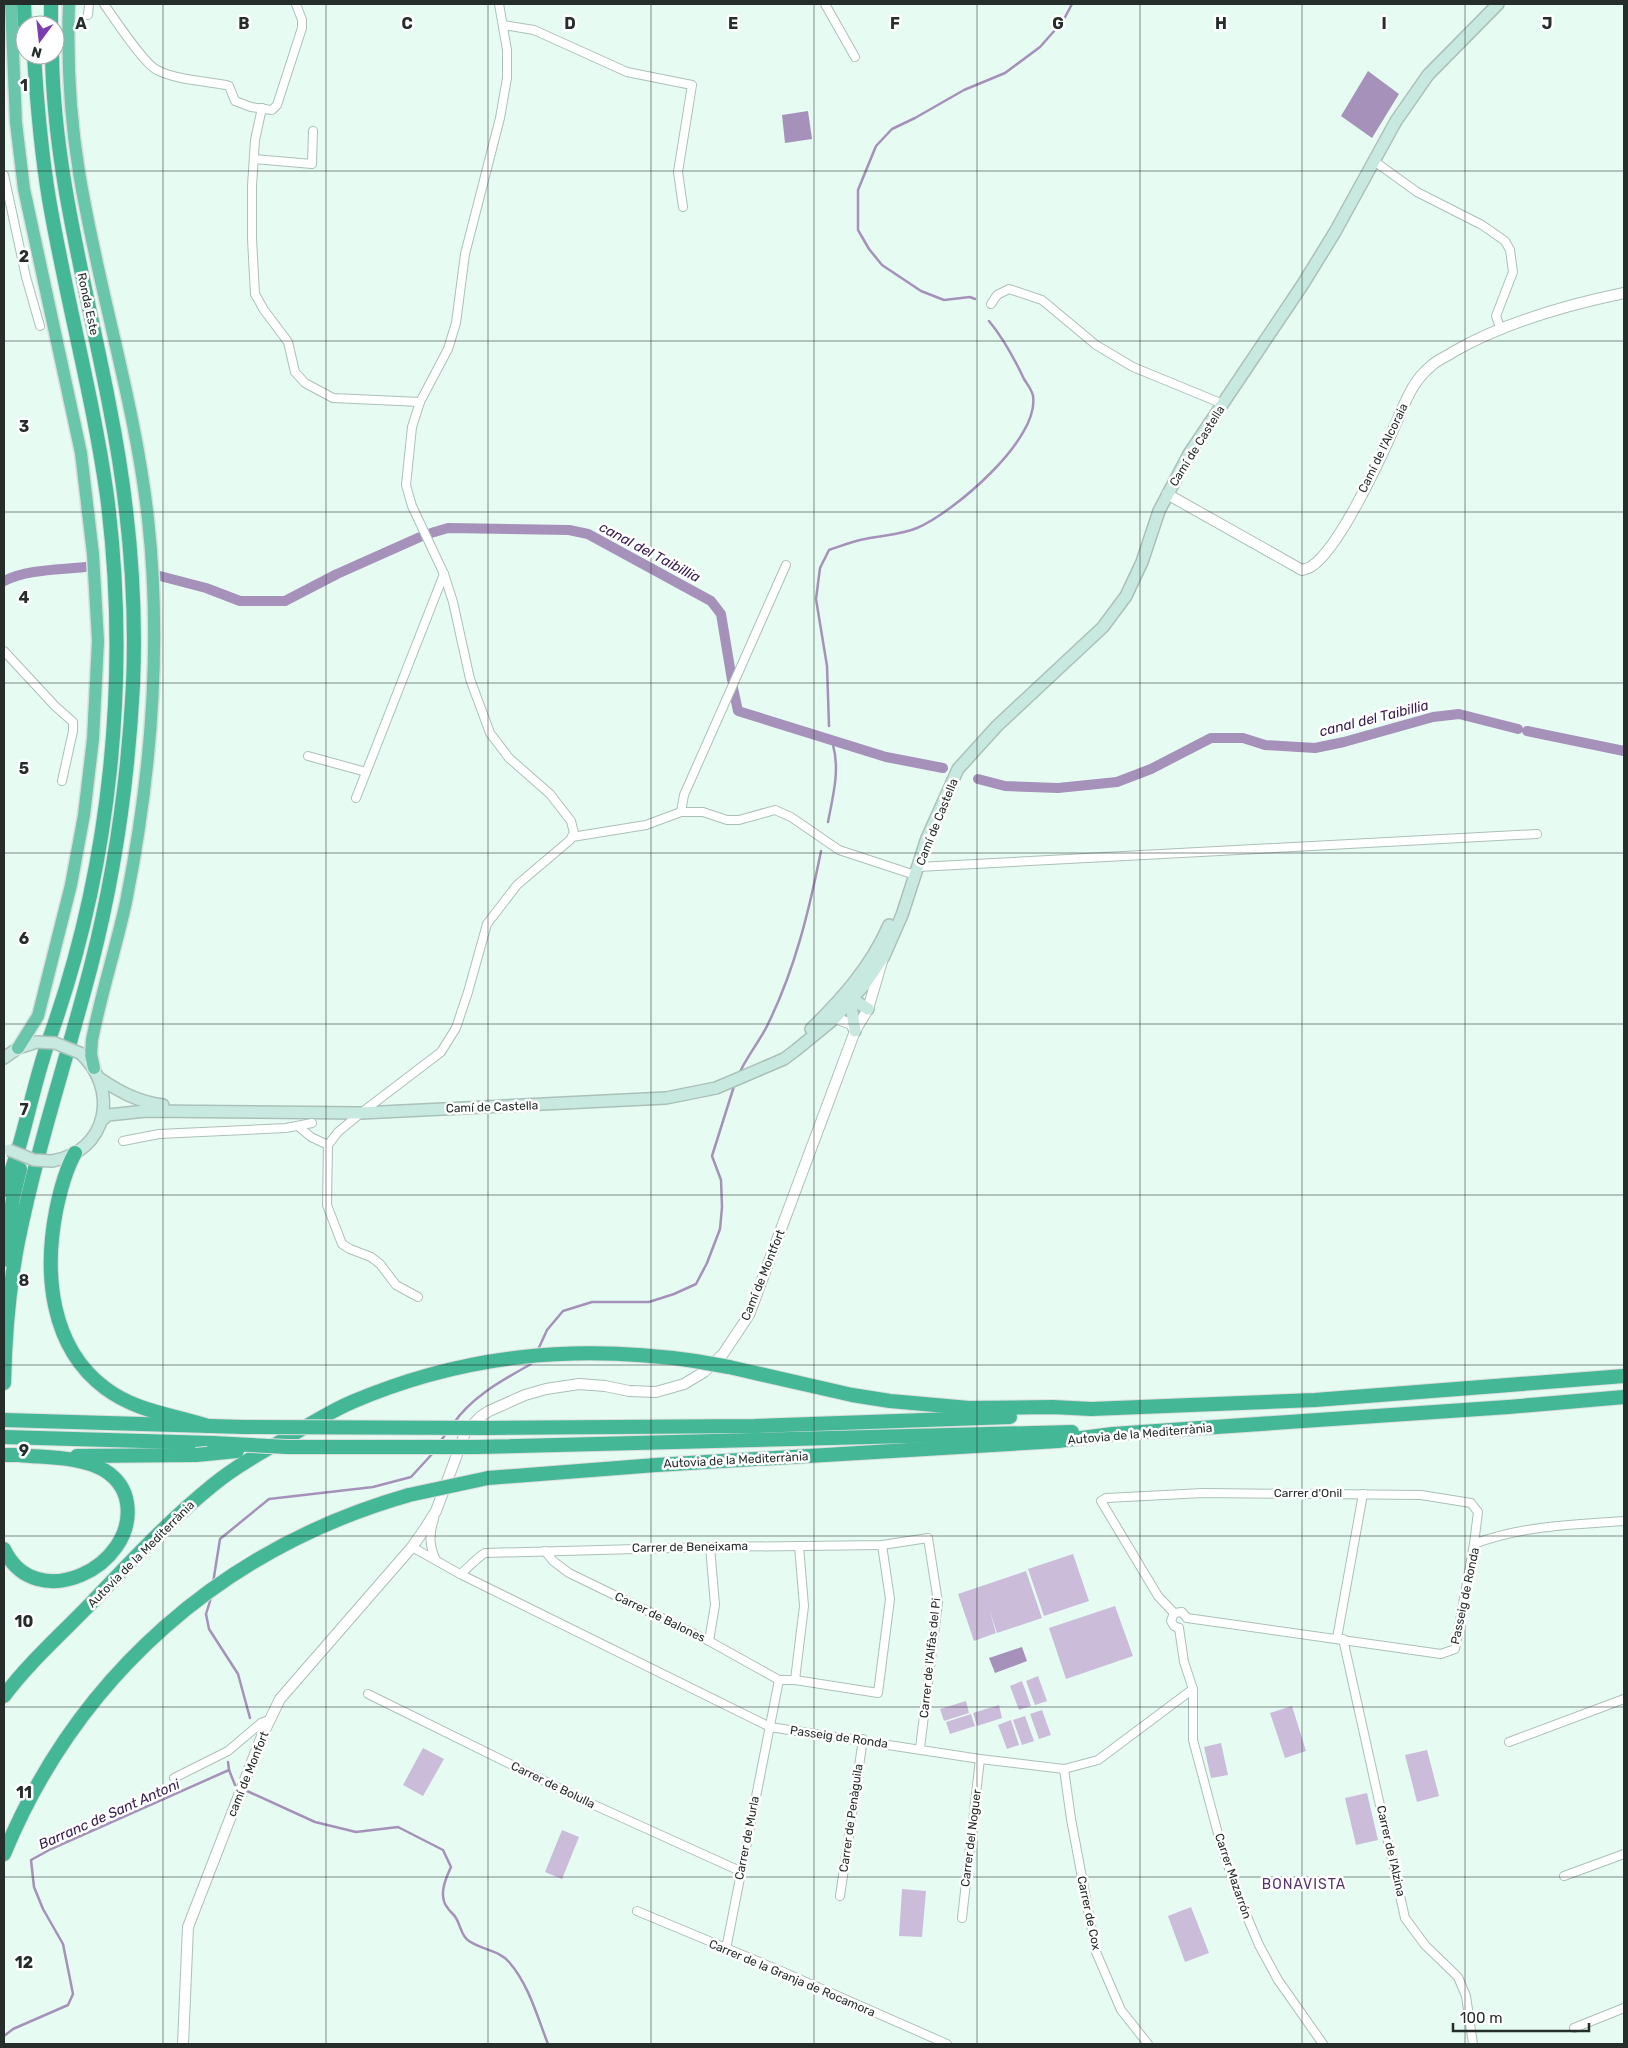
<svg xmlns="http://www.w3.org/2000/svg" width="1628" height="2048" font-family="Rubik,sans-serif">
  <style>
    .green { fill: #cbbcda }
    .water { fill: #a591b9 }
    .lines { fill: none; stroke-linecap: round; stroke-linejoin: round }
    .stream { stroke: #a591b9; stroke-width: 2.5 }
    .canal { stroke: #a591b9; stroke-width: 10 }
    .minor-casing { stroke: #abc0b8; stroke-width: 10 }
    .tertiary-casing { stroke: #abc0b8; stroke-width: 12 }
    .secondary-casing { stroke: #abc0b8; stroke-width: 14 }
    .trunk-casing { stroke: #dcdedd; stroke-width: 15 }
    .motorway-casing { stroke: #dcdedd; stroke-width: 16 }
    .minor { stroke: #fff; stroke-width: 8 }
    .tertiary { stroke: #fff; stroke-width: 10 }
    .secondary { stroke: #c7e9e0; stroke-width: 11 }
    .trunk { stroke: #6ac6ab; stroke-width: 12 }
    .motorway { stroke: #44b796; stroke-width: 14 }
    .secondary-bridge-casing { stroke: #abc0b8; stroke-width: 14; stroke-linecap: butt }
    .motorway-bridge-casing { stroke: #dcdedd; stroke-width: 16; stroke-linecap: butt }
    .secondary-bridge { stroke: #c7e9e0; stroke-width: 11 }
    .motorway-bridge { stroke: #44b796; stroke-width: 14 }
    .grid { fill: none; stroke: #262e2b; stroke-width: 1; stroke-opacity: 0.55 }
    .labels { text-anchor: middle; stroke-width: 5; stroke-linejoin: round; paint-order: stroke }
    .street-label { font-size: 12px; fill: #262e2b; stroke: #fff }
    .water-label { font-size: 14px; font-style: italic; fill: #371c4e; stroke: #fff }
    .neighbourhood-label { font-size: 14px; letter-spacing: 1px; fill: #53346e; stroke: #fff }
    .grid-label { font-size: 16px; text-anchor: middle; font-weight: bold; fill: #262e2b; stroke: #fff; stroke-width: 5; stroke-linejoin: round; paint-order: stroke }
  </style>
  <rect width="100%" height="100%" fill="#e6fcf3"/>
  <g class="green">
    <polygon points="1073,1554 1089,1601 1044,1616 1028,1569"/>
    <polygon points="1026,1571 1042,1618 997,1633 989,1609 996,1633 974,1641 958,1594"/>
    <polygon points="1115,1606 1133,1656 1066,1679 1049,1628"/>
    <polygon points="1038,1676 1047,1701 1035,1705 1026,1681"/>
    <polygon points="1022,1681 1031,1706 1019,1710 1010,1686"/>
    <polygon points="966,1701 969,1713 944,1721 940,1709"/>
    <polygon points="999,1705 1002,1718 977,1726 973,1713"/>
    <polygon points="1292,1706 1306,1751 1285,1758 1270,1713"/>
    <polygon points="1042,1710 1051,1735 1039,1739 1030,1714"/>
    <polygon points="971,1714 975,1726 950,1734 946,1722"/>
    <polygon points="1025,1716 1034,1741 1022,1745 1013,1720"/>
    <polygon points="1011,1720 1019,1745 1007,1749 998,1725"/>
    <polygon points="1221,1743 1228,1775 1211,1778 1204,1747"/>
    <polygon points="423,1748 444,1759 423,1796 403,1785"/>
    <polygon points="1427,1750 1439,1796 1417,1802 1405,1755"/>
    <polygon points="1367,1793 1378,1840 1356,1845 1345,1798"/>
    <polygon points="562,1830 579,1837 562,1879 545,1872"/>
    <polygon points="902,1889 926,1891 922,1937 899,1936"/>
    <polygon points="1191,1907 1209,1953 1185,1962 1168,1916"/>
  </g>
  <g class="water">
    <polygon points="1368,71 1399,94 1372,138 1341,116"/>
    <polygon points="808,111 812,139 785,143 782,115"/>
    <polygon points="1022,1647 1027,1661 995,1673 989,1658"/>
  </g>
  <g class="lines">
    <g class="stream">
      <polyline points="975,299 970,297 944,300 921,291 882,265 869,249 858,230 858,190 876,146 892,129 915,118 964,90 1005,73 1040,47 1063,21 1072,4"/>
      <path d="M 829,726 L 827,666 L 816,599 L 820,568 L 829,550 C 841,546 853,541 865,539 C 882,535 901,535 917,528 C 953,513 1040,439 1033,396 C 1032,390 1027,384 1024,379 C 1014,358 1004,339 989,321"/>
      <path d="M 828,822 C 833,796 840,770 833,745"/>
      <path d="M 739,1074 C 747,1056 760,1041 768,1024 C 795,969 809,911 821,851"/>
      <polyline points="537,1352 547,1330 563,1311 592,1302 649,1302 674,1294 696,1284 707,1263 720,1229 722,1207 721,1180 712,1156 735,1083"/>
      <path d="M 453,1424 C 472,1396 503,1380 531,1364 L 532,1361"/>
      <polyline points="440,1442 447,1432"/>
      <polyline points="213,1583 220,1539 269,1499 373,1487 411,1477 433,1453"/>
      <polyline points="211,1598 206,1614 209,1629 238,1674 250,1718"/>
      <polyline points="229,1770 235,1785"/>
      <path d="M 247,1791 L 315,1822 L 356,1832 L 398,1827 L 443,1850 L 451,1867 C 446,1878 438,1895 447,1907 C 449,1911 454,1914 456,1918 C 461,1926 461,1936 469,1941 C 482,1950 499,1950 509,1962 C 529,1985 537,2016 548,2044"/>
      <polyline points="4,2036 13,2029 68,2005 73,1994 63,1944 43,1909 34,1887 31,1860 51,1849 229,1770 228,1762"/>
    </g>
    <g class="canal">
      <polyline points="431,533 448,528 569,530 588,534 711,601 721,614 732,680"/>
      <polyline points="160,576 206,588 240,601 285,601 337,574 420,537"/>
      <path d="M 4,581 C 28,569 59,570 85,567"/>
      <polyline points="733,688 738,711 886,757 943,768"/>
      <polyline points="1527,731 1624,751"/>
      <polyline points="978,779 1005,786 1058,788 1117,782 1151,769 1211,738 1243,738 1265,745 1315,748 1344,742 1433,717 1459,714 1518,729"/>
    </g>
    <g class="minor-casing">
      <g id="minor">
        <path d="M 104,4 C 114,18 144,64 157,70 C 176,80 206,81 226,85 L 229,86 L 235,101 L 251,107 L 272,110 L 277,105 L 302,28 L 302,20 L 296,4"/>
        <polyline points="825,4 855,57"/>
        <polyline points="88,15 89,4"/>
        <polyline points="503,25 534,30 627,72 692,85 678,172 683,207"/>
        <polyline points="262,108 255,140 252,186 252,239 255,294 264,310 288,342 295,372 305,383 333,398 420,402"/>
        <polyline points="254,159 312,164 313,131"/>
        <polyline points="1374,161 1417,192 1482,225 1505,241 1510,250 1513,272 1496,316 1501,330"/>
        <polyline points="4,175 26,277 40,326"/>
        <polyline points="991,304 997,295 1009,289 1042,300 1096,345 1133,367 1223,404"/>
        <polyline points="4,651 55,706 73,722 73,731 62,781"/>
        <polyline points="308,756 366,772"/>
        <polyline points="356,798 444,574"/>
        <polyline points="681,812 684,795 786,565"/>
        <polyline points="572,837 646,825 681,812 703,812 727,820 739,820 775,810 791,817 839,850 915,875"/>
        <polyline points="918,867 1537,834"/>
        <polyline points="298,1126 311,1137 328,1145"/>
        <polyline points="123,1141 159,1134 286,1128 312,1123"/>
        <polyline points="418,1297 396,1285 380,1264 371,1257 350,1249 342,1244 327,1205 328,1145 338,1132 361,1113 441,1052 456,1028 468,992 487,924 517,885 570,840 574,833 571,821 550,794 509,758 490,733 470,679 453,602 444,574 412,506 406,485 412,427 420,402 448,349 456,323 465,254 500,118 507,78 507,50 499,4"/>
        <path d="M 434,1519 C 429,1534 429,1546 436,1560"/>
        <path d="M 1474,1544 C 1521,1526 1575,1524 1624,1521"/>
        <polyline points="412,1547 460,1574 770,1727 980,1759 1064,1769 1098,1760 1193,1689"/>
        <polyline points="545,1551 553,1561 569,1573 709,1641 779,1680 795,1680 878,1693 890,1599 882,1545"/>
        <path d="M 460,1574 C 470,1567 475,1559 485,1553 L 710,1547 L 882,1545 L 928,1538 L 938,1602 L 920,1748"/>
        <polyline points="1174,1613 1158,1596 1101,1501 1106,1498 1203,1493 1421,1495 1471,1503 1478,1512 1474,1544 1455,1649 1441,1654 1187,1618"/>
        <polyline points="1179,1628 1184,1662 1193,1689 1193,1740 1221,1845 1240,1900 1259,1945 1278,1980 1323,2044"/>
        <polyline points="1179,1628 1174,1626 1171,1621 1174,1613 1182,1612 1187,1618"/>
        <polyline points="1337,1638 1363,1494"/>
        <polyline points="1343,1639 1405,1918 1425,1945 1458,1977 1466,1996 1473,2044"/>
        <polyline points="709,1641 715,1605 710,1547"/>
        <polyline points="795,1680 804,1606 799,1546"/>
        <polyline points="368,1694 581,1799 740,1871"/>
        <polyline points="1509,1742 1624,1699"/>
        <polyline points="1064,1769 1071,1819 1096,1952 1121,2010 1148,2044"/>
        <polyline points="174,1778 228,1751 261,1723 271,1719"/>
        <polyline points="1564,1876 1624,1854"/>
        <polyline points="840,1896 863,1739"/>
        <polyline points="637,1911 781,1971 947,2044"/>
        <polyline points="962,1918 980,1759"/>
        <polyline points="726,1949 779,1680"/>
        <polyline points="1574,2028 1624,2008"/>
      </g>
    </g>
    <g class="tertiary-casing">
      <g id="tertiary">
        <path d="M 1167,494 L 1302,570 C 1305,569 1310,568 1312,566 C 1339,548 1379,462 1393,430 C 1404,407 1410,383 1431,366 C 1437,360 1446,357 1453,352 C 1505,322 1566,305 1624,293"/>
        <polyline points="835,1018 851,1024 855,1031"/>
        <polyline points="183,2044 188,1927 262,1736 280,1699 412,1547 424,1530 436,1511 465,1433 480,1417 489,1411 525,1395 546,1389 579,1384 605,1386 629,1391 656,1392 684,1384 704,1372 723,1354 749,1315 855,1031 868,1009 883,958"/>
      </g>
    </g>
    <g class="secondary-casing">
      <g id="secondary">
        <polyline points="852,995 851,1005 855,1031"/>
        <polyline points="845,1001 852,999 868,1009"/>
        <path d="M 811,1029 C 843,998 871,966 889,925"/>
        <polyline points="4,1058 18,1048 37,1042"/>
        <path d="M 99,1078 C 120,1092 138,1102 163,1105"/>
        <polyline points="101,1121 108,1115 146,1111 361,1113 666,1098 716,1088 784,1059 796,1050 835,1018 865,984 884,956 902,915 927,838 958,769 997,726 1103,627 1126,596 1142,562 1159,511 1189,454 1303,284 1335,232 1396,121 1428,75 1498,4"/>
        <path d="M 52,1161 C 108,1152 120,1089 80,1053"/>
      </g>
    </g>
    <g class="trunk-casing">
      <g id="trunk">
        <polyline points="11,4 16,123 24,189 81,453 93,554 98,641 93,739 84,815 71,885 38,1016 18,1048"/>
        <path d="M 69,4 C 67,60 70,117 79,172 C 98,289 135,401 148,519 C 162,646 151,777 126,902 C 116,948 101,994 92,1040 L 91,1054 L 94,1068"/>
      </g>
    </g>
    <g class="motorway-casing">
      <g id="motorway">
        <polyline points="24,4 25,25"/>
        <polyline points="51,4 51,25"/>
        <path d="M 75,1153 C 65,1171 60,1191 56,1211 C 44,1273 50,1347 105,1388 C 137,1412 171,1414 208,1426"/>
        <path d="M 4,1190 C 25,1140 32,1085 51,1034 C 111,864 130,675 107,496 C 93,396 66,299 49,199 C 41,151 37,103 34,55"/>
        <polyline points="4,1260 13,1198 20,1169"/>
        <polyline points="729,1367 852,1395 890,1401 969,1408 1053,1407 1091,1409 1315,1400 1624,1376"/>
        <path d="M 4,1383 C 5,1336 9,1288 18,1242 C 37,1148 67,1058 91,966 C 115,873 128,782 133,685 C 137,593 128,500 110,409 C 88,292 54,175 52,55"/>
        <polyline points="4,1420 244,1427"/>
        <polyline points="486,1428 755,1426 1010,1417"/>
        <polyline points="4,1437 213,1443"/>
        <polyline points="476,1447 1072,1432"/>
        <polyline points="4,1455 28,1455"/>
        <polyline points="77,1456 196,1455"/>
        <polyline points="488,1478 656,1465 1058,1441 1113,1434 1508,1407 1624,1397"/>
        <path d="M 4,1549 C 35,1616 137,1567 127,1503 C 125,1489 117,1478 104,1470 C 79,1456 47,1458 19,1455"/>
        <path d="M 4,1696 C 30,1661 66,1630 96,1598 C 133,1559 171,1519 213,1485 C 235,1467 260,1453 285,1439 C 307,1426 329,1412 352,1402 C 464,1354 576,1344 695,1361"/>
        <path d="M 4,1854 C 78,1675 223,1548 409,1495"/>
      </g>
    </g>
    <use href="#minor" class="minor"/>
    <use href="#tertiary" class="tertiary"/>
    <use href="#secondary" class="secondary"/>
    <use href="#trunk" class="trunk"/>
    <use href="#motorway" class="motorway"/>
    <g class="secondary-bridge-casing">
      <g id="secondary-bridge">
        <polyline points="37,1042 55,1043 80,1053"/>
        <polyline points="9,1150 34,1160 52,1161"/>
      </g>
    </g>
    <g class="motorway-bridge-casing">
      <g id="motorway-bridge">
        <polyline points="695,1361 729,1367"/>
        <polyline points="244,1427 486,1428"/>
        <polyline points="213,1443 287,1447 476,1447"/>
        <polyline points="196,1455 237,1451"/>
        <polyline points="409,1495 488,1478"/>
      </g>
    </g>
    <use href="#secondary-bridge" class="secondary-bridge"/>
    <use href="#motorway-bridge" class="motorway-bridge"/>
  </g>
  <path class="grid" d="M 163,4 L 163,2044M 326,4 L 326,2044M 488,4 L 488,2044M 651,4 L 651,2044M 814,4 L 814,2044M 977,4 L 977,2044M 1140,4 L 1140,2044M 1302,4 L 1302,2044M 1465,4 L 1465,2044M 4,171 L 1624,171M 4,341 L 1624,341M 4,512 L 1624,512M 4,683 L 1624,683M 4,853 L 1624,853M 4,1024 L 1624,1024M 4,1195 L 1624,1195M 4,1365 L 1624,1365M 4,1536 L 1624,1536M 4,1707 L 1624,1707M 4,1877 L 1624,1877"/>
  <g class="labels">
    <g class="street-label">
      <text transform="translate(88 304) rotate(78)" y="4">Ronda Este</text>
      <text transform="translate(1197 446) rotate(-58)" y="4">Camí de Castella</text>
      <text transform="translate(1383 448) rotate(-64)" y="4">Camí de l'Alcoraia</text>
      <text transform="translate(937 822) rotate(-68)" y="4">Camí de Castella</text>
      <text transform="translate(492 1107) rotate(-2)" y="4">Camí de Castella</text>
      <text transform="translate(763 1275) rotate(-68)" y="4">Camí de Montfort</text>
      <text transform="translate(1140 1434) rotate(-5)" y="4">Autovia de la Mediterrània</text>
      <text transform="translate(736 1460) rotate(-3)" y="4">Autovia de la Mediterrània</text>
      <text x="1308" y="1497">Carrer d'Onil</text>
      <text transform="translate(690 1547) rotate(-1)" y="4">Carrer de Beneixama</text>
      <text transform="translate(141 1554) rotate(-45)" y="4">Autovia de la Mediterrània</text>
      <text transform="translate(1465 1596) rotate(-78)" y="4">Passeig de Ronda</text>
      <text transform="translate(660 1617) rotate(26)" y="4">Carrer de Balones</text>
      <text transform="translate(930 1658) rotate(-84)" y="4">Carrer de l'Alfàs del Pi</text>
      <text transform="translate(839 1737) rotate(8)" y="4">Passeig de Ronda</text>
      <text transform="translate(248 1774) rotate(-68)" y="4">camí de Monfort</text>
      <text transform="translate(553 1785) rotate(26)" y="4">Carrer de Bolulla</text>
      <text transform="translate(851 1818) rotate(-82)" y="4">Carrer de Penàguila</text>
      <text transform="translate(747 1838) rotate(-79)" y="4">Carrer de Murla</text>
      <text transform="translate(971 1838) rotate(-83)" y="4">Carrer del Noguer</text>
      <text transform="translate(1391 1851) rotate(77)" y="4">Carrer de l'Alzina</text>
      <text transform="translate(1233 1876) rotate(71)" y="4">Carrer Mazarrón</text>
      <text transform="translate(1089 1913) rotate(78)" y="4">Carrer de Cox</text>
      <text transform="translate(792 1978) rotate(23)" y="4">Carrer de la Granja de Rocamora</text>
    </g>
    <g class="water-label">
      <text transform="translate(650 552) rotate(28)" y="5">canal del Taibillia</text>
      <text transform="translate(1374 718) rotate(-14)" y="5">canal del Taibillia</text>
      <text transform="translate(109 1814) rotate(-24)" y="5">Barranc de Sant Antoni</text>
    </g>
    <g class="neighbourhood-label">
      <text x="1304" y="1889">BONAVISTA</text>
    </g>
  </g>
  <g class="grid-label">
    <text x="81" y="29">A</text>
    <text x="244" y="29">B</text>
    <text x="407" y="29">C</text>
    <text x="570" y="29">D</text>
    <text x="733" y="29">E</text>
    <text x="895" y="29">F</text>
    <text x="1058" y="29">G</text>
    <text x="1221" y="29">H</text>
    <text x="1384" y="29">I</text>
    <text x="1547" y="29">J</text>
    <text x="24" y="91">1</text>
    <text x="24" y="262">2</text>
    <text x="24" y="432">3</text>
    <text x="24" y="603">4</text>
    <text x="24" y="774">5</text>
    <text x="24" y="944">6</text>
    <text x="24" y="1115">7</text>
    <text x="24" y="1286">8</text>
    <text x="24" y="1456">9</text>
    <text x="24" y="1627">10</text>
    <text x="24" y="1798">11</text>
    <text x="24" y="1968">12</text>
  </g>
  <rect width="1628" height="2048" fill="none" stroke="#262e2b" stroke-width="10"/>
  <g transform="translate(40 40) rotate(195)"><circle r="24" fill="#ffffff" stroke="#a8abaa"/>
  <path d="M0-4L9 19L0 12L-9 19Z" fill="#7e3cb1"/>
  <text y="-8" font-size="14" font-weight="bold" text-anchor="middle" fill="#262e2b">N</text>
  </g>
  <path d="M1453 2023v8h136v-8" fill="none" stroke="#262e2b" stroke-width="2.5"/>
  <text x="1460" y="2023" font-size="15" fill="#262e2b" stroke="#ffffff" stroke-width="4" paint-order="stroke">100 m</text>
</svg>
